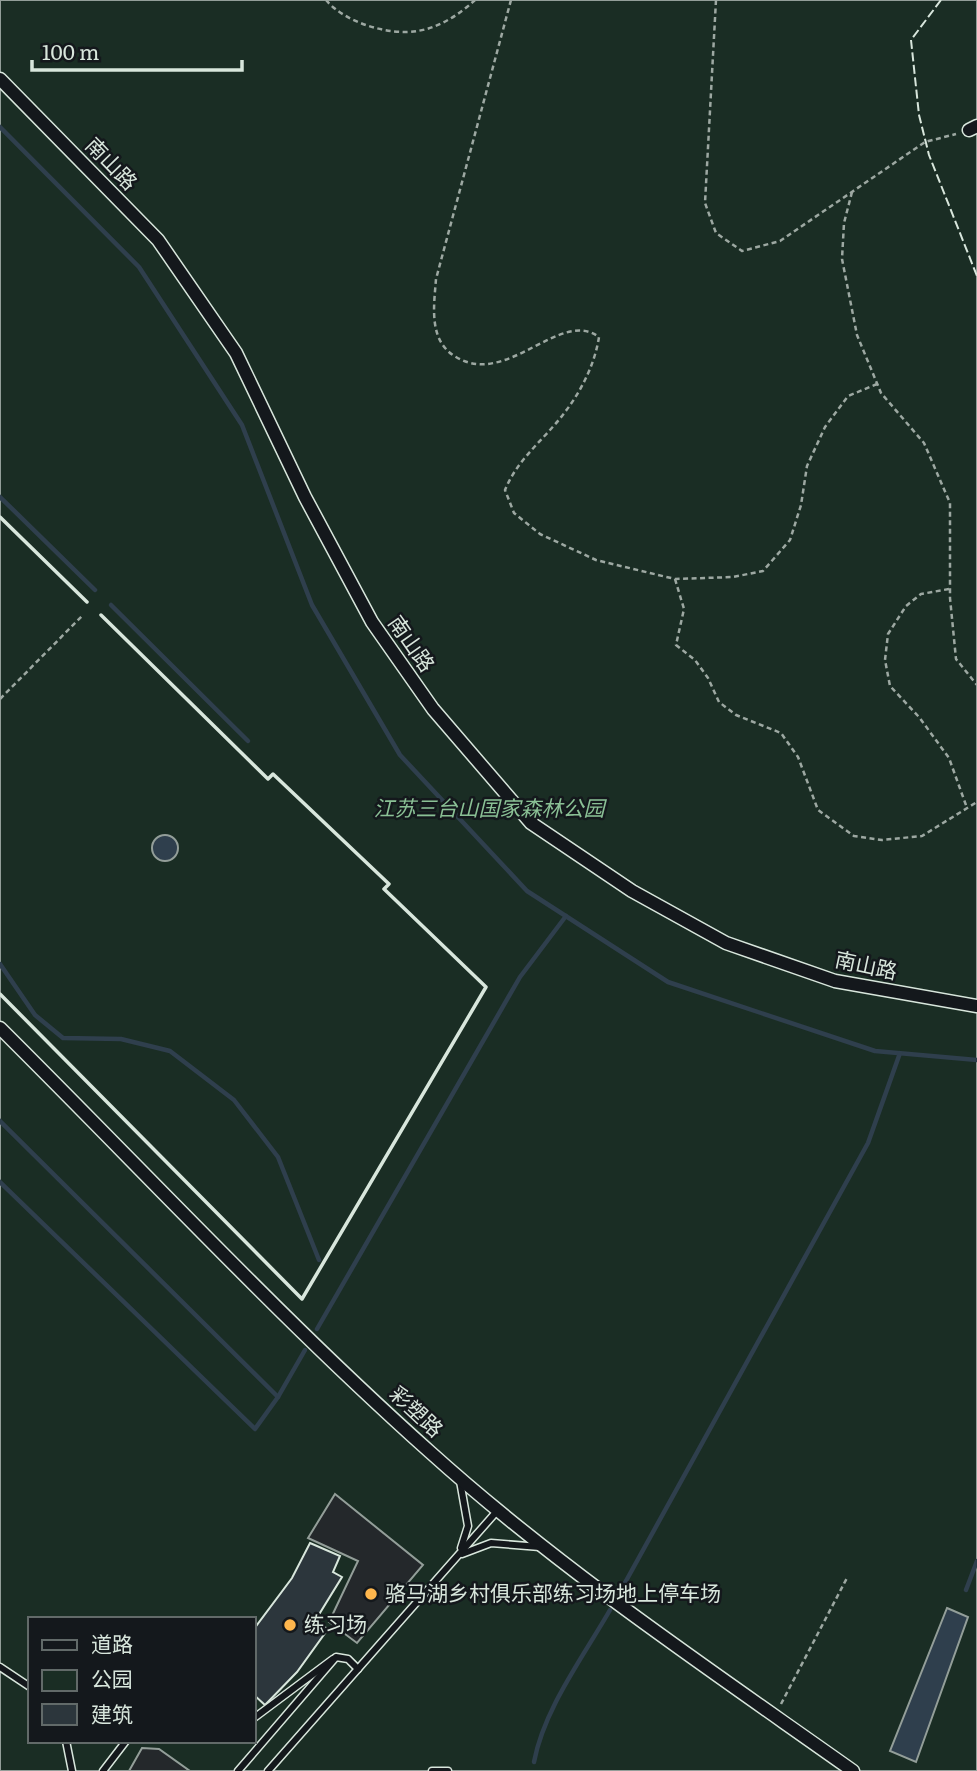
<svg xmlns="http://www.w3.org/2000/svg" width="977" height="1771" font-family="Literata,'Noto Sans SC',serif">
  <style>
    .green { fill: #1a2d24; stroke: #939e99; stroke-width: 2; fill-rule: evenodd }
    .parking { fill: #24282b; stroke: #939e99; stroke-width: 2 }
    .water { fill: #2f3f4d; stroke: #939e99; stroke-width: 2 }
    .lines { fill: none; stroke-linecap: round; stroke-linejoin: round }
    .stream { stroke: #2f3f4d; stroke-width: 4.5 }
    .building { fill: #2c363c; stroke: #d8e6dc; stroke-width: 2 }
    .service-casing { stroke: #d8e6dc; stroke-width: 9 }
    .minor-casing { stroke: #d8e6dc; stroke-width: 15 }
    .path { stroke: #9da8a2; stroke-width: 2.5; stroke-dasharray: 5 3.5; stroke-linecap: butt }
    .service { stroke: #14181c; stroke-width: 6 }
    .minor { stroke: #14181c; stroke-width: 12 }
    .fence { stroke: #d8e6dc; stroke-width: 2; stroke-dasharray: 9 3.5; stroke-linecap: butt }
    .wall { stroke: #d8e6dc; stroke-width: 3.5 }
    .poi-dot { fill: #ffb74d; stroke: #14181c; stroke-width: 2.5 }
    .labels { text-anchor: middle; stroke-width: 5; stroke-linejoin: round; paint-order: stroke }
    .street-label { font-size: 21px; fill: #d8e6dc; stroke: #14181c }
    .park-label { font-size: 21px; font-style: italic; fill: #8ac095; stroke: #14181c }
    .poi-label { font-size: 21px; fill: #d8e6dc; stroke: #14181c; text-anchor: start }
  </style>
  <rect width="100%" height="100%" fill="#14181c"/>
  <path class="green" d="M 0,0 L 977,0 L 977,1771 L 0,1771 ZM 30,1619 L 254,1619 L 254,1741 L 30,1741 Z"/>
  <g class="parking">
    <polygon points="335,1494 423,1565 357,1643 329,1622 358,1561 308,1538"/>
    <polygon points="142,1748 159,1749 190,1771 129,1771"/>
  </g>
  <g class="water">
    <circle cx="165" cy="848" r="13"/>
    <polygon points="947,1608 968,1617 916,1762 890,1751"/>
  </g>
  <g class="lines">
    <g class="stream">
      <polyline points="0,127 139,267 242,425 312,605 400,755 527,891 668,982 875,1051 977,1060"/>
      <polyline points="0,497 95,590"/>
      <polyline points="111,605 248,741"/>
      <polyline points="0,964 35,1015 63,1038 121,1039 170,1051 234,1100 278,1157 319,1260"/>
      <polyline points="0,1121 278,1397 255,1429 0,1182"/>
      <polyline points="317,1329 520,977 566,916"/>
      <polyline points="278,1397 305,1350"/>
      <polyline points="621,1590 868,1143 900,1053"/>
      <polyline points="966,1590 977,1561"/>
      <path d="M 534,1762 C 544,1709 583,1657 610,1610"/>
    </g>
  </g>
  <polygon class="building" points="310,1543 340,1556 333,1572 342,1577 315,1621 328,1629 297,1672 265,1705 254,1695 254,1629 292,1578"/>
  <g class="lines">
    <g class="service-casing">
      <g id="service">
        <polyline points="460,1481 468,1526 461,1548"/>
        <polyline points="462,1554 491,1543 540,1547"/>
        <polyline points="0,1667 30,1687"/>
        <polyline points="254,1718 333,1659"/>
        <polyline points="66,1741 72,1771"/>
        <polyline points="103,1771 126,1741"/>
        <polyline points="238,1771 336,1657 348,1659 358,1669"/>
        <polyline points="268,1771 498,1510"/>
        <polyline points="432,1771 448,1771"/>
      </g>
    </g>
    <g class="minor-casing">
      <g id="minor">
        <polyline points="0,79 158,240 236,353 305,497 372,622 433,709 531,823 632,891 726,943 835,981 977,1006"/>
        <polyline points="969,130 977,126"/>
        <path d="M 0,1028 C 143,1170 280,1318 430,1452 C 561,1570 709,1669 853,1771"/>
      </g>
    </g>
    <g class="path">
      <path d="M 326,0 C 344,22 389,36 417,31 C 439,28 460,14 475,0"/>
      <path d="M 511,0 L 436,279 C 434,306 428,341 456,357 C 507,388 560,308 599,337 C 595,363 582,390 565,412 C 545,439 518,458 505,490 L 514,513 L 540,534 L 596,560 L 675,579 L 733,577 L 763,571 L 790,540 L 801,505 L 807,466 L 825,427 L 848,396 L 877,384"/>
      <polyline points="716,0 705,203 716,233 742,251 780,241 925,142 956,134"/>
      <polyline points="852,192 844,223 842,259 857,335 881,393 924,443 950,503 950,598 956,659 977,685"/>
      <polyline points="675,579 684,609 676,645 695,660 708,678 719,702 736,715 781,733 798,757 818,810 854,836 882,840 922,836 977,802"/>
      <polyline points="949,589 921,594 906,606 888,634 885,660 890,686 919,717 949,758 967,808"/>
      <polyline points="0,699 83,615"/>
      <polyline points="781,1704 848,1576"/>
    </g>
    <use href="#service" class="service"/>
    <use href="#minor" class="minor"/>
    <polyline class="fence" points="941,0 911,40 919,115 929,155 977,276"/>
    <g class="wall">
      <polyline points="0,517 87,602"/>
      <polyline points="0,994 302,1299 486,987 384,889 389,884 273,774 268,779 101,615"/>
    </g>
  </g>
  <g class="poi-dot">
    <circle cx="371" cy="1594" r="7"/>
    <circle cx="290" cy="1625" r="7"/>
  </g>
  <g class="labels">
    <g class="street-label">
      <text transform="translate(111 164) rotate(46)" y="7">南山路</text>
      <text transform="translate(411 644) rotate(55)" y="7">南山路</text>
      <text transform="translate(866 966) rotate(12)" y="7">南山路</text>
      <text transform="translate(416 1412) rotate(43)" y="7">彩塑路</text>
    </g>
    <g class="park-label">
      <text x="489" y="816">江苏三台山国家森林公园</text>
    </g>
    <g class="poi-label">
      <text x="385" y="1601">骆马湖乡村俱乐部练习场地上停车场</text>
      <text x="304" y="1632">练习场</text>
    </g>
  </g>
  <rect x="28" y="1617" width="228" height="126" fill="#14181c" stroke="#626a69" stroke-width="2"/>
  <rect x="42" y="1640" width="35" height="10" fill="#14181c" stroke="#626a69" stroke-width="2"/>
  <text x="91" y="1652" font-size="21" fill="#d8e6dc">道路</text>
  <rect x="42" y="1670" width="35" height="21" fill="#1a2d24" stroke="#626a69" stroke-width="2"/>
  <text x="91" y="1687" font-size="21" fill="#d8e6dc">公园</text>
  <rect x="42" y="1704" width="35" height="21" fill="#2c363c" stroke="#626a69" stroke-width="2"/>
  <text x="91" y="1722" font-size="21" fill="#d8e6dc">建筑</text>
  <path d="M32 60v10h210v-10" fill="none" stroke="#d8e6dc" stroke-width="3.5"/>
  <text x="42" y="60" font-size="21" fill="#d8e6dc" stroke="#14181c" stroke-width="5" paint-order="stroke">100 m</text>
</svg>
